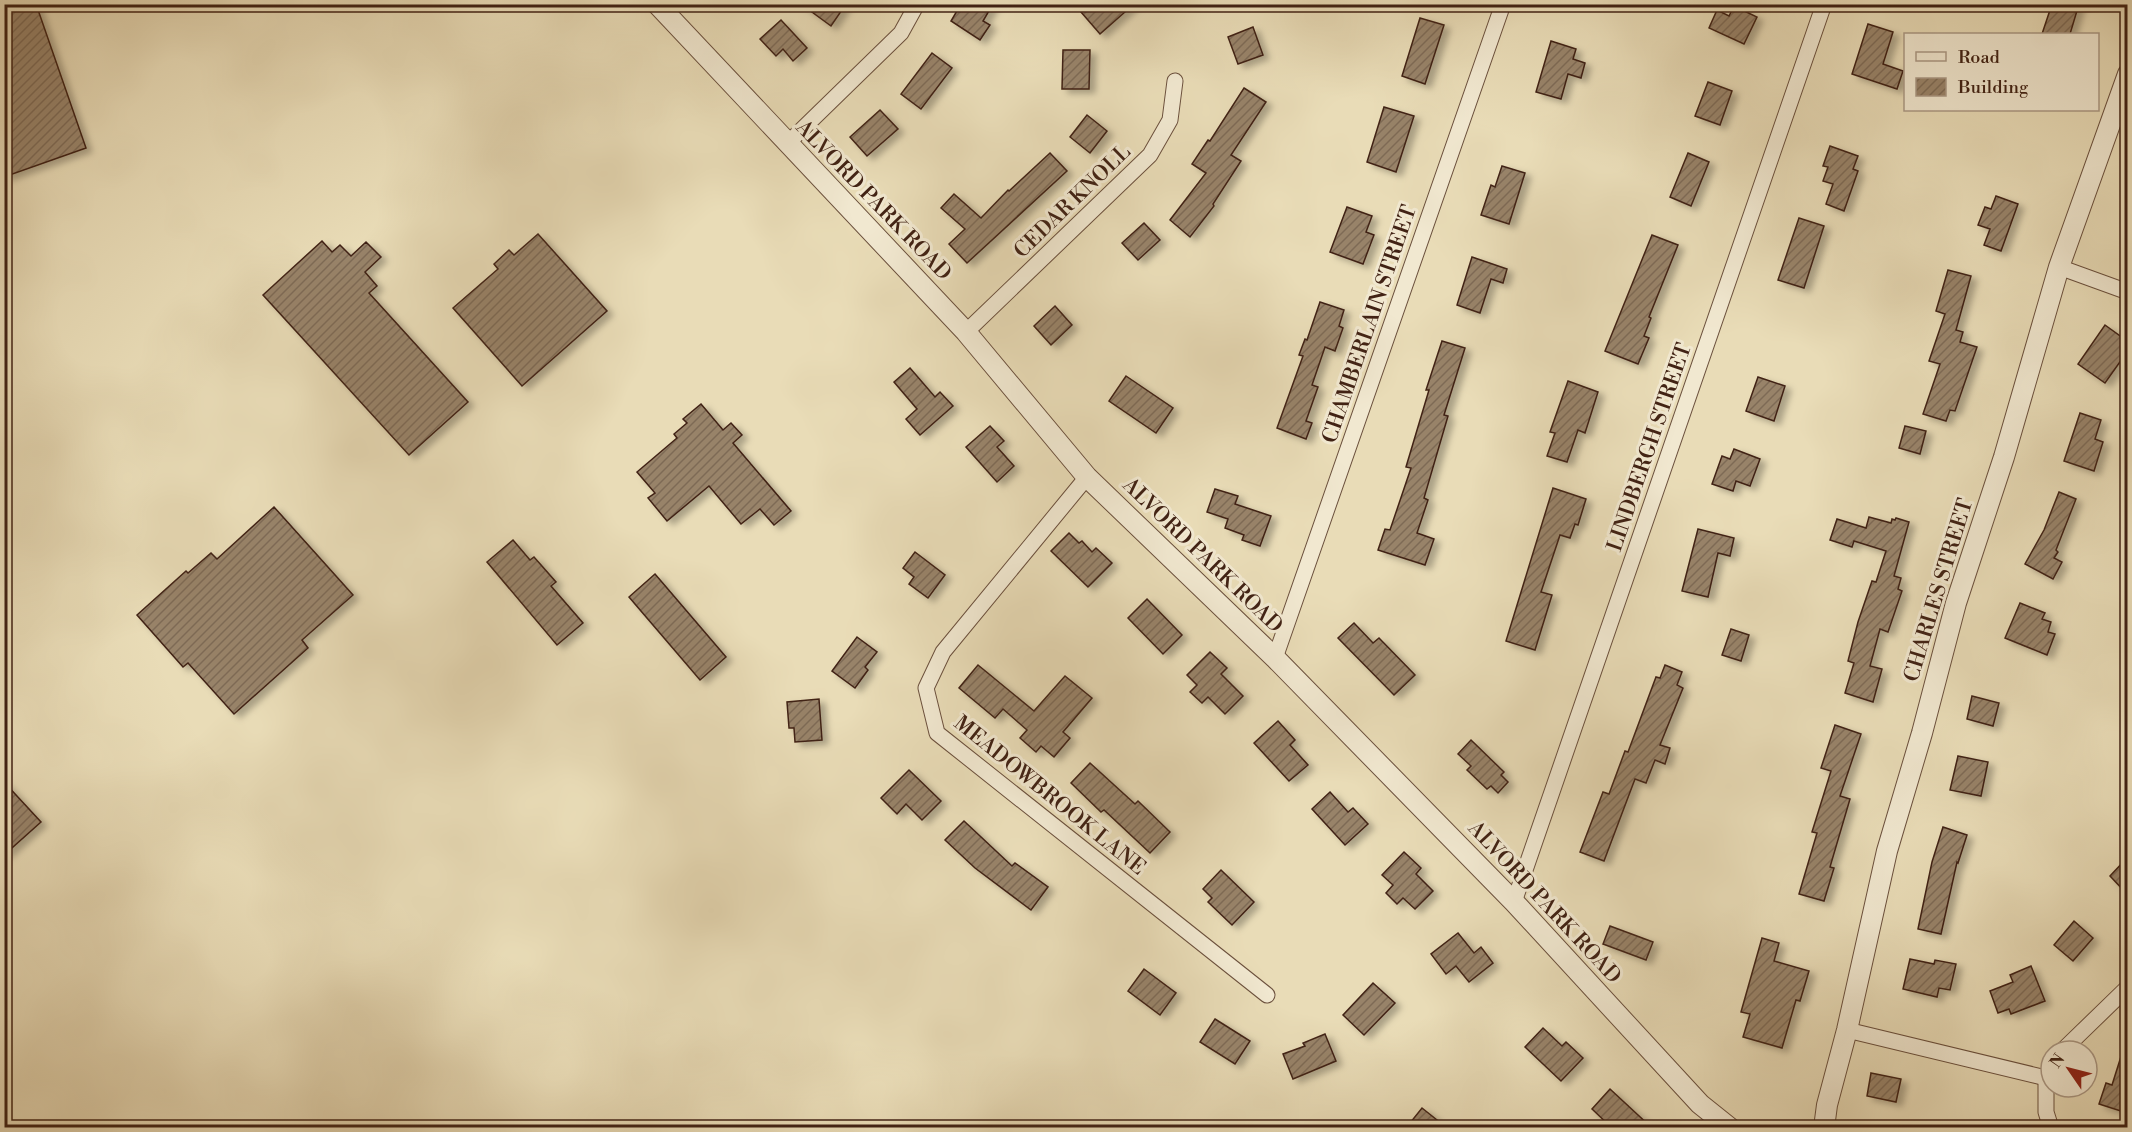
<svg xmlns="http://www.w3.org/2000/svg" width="2132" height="1132" font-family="'Libre Bodoni',serif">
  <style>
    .building { fill: url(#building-hatch); stroke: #412214; stroke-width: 1.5; filter: url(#shadow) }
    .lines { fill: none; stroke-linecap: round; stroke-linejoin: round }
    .minor-casing { stroke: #6b503d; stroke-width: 17 }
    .tertiary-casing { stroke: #6b503d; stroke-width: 22 }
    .minor { stroke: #f1e8d0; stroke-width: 15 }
    .tertiary { stroke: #f1e8d0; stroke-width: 20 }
    .labels { text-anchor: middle; stroke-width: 6; stroke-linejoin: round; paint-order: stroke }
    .street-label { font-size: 21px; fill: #412214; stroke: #f1e8d0 }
  </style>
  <defs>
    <pattern id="building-hatch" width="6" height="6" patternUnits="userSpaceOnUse" patternTransform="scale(1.5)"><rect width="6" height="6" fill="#988369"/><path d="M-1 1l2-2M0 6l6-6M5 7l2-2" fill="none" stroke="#7e6b55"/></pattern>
    <filter id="shadow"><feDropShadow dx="6" dy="4" stdDeviation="3" flood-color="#0004"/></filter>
  </defs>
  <rect width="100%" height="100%" fill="#e9dcb7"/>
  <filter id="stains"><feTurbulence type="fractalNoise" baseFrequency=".00333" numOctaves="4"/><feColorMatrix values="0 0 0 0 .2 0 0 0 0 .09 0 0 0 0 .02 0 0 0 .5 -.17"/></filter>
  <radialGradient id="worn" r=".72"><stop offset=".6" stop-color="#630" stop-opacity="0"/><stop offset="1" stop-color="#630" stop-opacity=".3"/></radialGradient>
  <g class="building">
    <polygon points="4,4 36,4 86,148 4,177"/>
    <polygon points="801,4 846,4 831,26"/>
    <polygon points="961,4 993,4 983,21 990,25 980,40 951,21"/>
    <polygon points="1090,4 1134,4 1100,34 1081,12"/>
    <polygon points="2052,4 2079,4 2070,34 2042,34"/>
    <polygon points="1734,6 1757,17 1744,44 1709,28 1717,10 1729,16"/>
    <polygon points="1420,18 1444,25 1425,84 1402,76"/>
    <polygon points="781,20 807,48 793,61 783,49 776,56 760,39"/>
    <polygon points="1868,24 1893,32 1883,64 1903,71 1897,89 1852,74"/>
    <polygon points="1253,27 1263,55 1238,64 1228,37"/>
    <polygon points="1551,41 1576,49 1573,59 1585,63 1581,78 1568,74 1561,99 1536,92"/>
    <polygon points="1063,50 1090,50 1089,89 1062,89"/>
    <polygon points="932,53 952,68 921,109 901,94"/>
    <polygon points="1708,82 1732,91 1720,125 1695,116"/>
    <polygon points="1244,88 1266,102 1231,155 1241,161 1213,204 1214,206 1190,237 1170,220 1206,173 1192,164 1208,140 1210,141"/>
    <polygon points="1384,107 1414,116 1396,172 1367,162"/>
    <polygon points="880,110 898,129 867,156 850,137"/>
    <polygon points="1087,115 1107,131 1090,153 1070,137"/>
    <polygon points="1830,146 1858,156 1853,169 1858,171 1844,211 1826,204 1833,184 1823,181 1828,167 1823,166"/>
    <polygon points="1050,153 1067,171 967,263 949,244 965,229 941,208 954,194 981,218 1008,190 1009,191"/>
    <polygon points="1688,153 1709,162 1691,206 1670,197"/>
    <polygon points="1502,166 1525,173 1509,224 1481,215 1491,185 1495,187"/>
    <polygon points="1996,196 2018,204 2001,251 1984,245 1990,229 1978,225 1985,207 1991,209"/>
    <polygon points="1347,207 1372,216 1366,232 1374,235 1363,264 1330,252"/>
    <polygon points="1799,218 1824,226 1804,288 1778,280"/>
    <polygon points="1144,223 1160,240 1138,260 1122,243"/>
    <polygon points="538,234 607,311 522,386 453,308 498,269 494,264 509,250 514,255"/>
    <polygon points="1652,235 1678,245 1649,317 1651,318 1644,336 1649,338 1638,364 1605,351"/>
    <polygon points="322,241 332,252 340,245 351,256 366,242 381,257 365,272 377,286 369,293 468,402 409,455 263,295"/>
    <polygon points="1472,257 1507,269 1503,283 1491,279 1480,313 1457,305"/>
    <polygon points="1948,270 1971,276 1956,330 1963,332 1960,342 1977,347 1955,411 1950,410 1946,421 1923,414 1940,364 1929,361 1945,314 1936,311"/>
    <polygon points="1320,302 1344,310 1339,326 1343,328 1335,351 1325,347 1312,385 1318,387 1306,421 1312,423 1306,439 1277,428 1303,356 1299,355 1305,339 1307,340"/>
    <polygon points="1055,306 1072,325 1051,345 1034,326"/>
    <polygon points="2105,325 2127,341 2121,349 2127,352 2105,383 2078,364"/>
    <polygon points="1442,341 1465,348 1444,415 1448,416 1424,498 1428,500 1417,533 1434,539 1425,565 1378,550 1385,529 1390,530 1411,468 1406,467 1429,390 1426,390"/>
    <polygon points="910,368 935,397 940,392 953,406 920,435 906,419 917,409 894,382"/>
    <polygon points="1126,376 1173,408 1156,433 1109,401"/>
    <polygon points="1758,377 1785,386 1774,421 1746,411"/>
    <polygon points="1568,381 1598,392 1585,433 1578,430 1567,462 1547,456 1555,433 1550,432"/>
    <polygon points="701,404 723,430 731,423 742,435 733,443 791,511 774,525 760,509 741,524 709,486 667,521 648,498 655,493 637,472 677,438 674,434 687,423 683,419"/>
    <polygon points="2080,413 2101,420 2095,439 2103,442 2094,471 2064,461"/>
    <polygon points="990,426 1004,441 997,447 1014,466 997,482 966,447"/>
    <polygon points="1905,426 1926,431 1920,454 1899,448"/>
    <polygon points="1734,449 1760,459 1750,486 1736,481 1733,491 1712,484 1722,456 1730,459"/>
    <polygon points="1553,488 1586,499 1578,525 1575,524 1570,538 1560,535 1541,592 1552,595 1535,650 1506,641"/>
    <polygon points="1215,489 1238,496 1235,504 1271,516 1260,546 1242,540 1244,535 1225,528 1228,519 1207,512"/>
    <polygon points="2059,492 2076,499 2056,550 2058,552 2054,558 2062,562 2053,579 2025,564 2044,530"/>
    <polygon points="274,507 353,595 302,640 308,648 234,714 188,663 183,667 137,615 186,571 188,573 211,553 217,559"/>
    <polygon points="1869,517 1891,523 1892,519 1895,520 1896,518 1909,522 1894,576 1901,578 1898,589 1902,591 1888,632 1880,629 1870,666 1882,669 1873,702 1845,693 1854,663 1848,661 1858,622 1872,581 1876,582 1886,551 1854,541 1852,547 1830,540 1837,519 1866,528"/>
    <polygon points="1698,529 1734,538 1730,556 1718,553 1708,597 1682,591"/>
    <polygon points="1069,533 1079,543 1082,541 1092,552 1096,548 1112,563 1088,587 1051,551"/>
    <polygon points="513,540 530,560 534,557 556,582 551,586 583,623 557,645 487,562"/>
    <polygon points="915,552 945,575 928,598 909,584 914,577 903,568"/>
    <polygon points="655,574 726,657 700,680 629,597"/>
    <polygon points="1147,599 1182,635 1163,654 1128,618"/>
    <polygon points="2020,603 2045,613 2042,619 2051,622 2048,632 2055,634 2047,655 2005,638"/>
    <polygon points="1354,623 1373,643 1379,638 1415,675 1394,695 1338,638"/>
    <polygon points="1731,629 1749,635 1741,661 1722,655"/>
    <polygon points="857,637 877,652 865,667 868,670 855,688 832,671"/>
    <polygon points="1210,652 1227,668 1221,674 1243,696 1225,714 1208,697 1202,703 1190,692 1197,685 1187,675"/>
    <polygon points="978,665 1034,711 1065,676 1092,698 1063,732 1070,738 1054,757 1041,746 1036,752 1020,738 1027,730 1003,709 995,718 959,688"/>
    <polygon points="1665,665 1682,672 1677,685 1683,688 1660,745 1670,748 1665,764 1655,760 1646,783 1635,779 1604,861 1580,852 1603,792 1609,794 1625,751 1628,752 1656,677 1660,678"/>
    <polygon points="1972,696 1999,703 1993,726 1967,719"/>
    <polygon points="819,699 822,740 795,742 794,728 789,728 787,702"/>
    <polygon points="1278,721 1295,740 1290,745 1308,765 1289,781 1254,743"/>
    <polygon points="1835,725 1861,734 1840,796 1850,799 1830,867 1834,868 1824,901 1799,894 1817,833 1812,832 1831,771 1821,768"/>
    <polygon points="1471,740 1504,772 1501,775 1508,782 1498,793 1491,786 1487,789 1467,770 1471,766 1458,754"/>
    <polygon points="1958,756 1988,762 1981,796 1950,790"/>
    <polygon points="1090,763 1135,804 1138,801 1170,832 1150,853 1104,810 1101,812 1071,783"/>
    <polygon points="909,770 941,801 922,820 906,804 897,814 881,798"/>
    <polygon points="4,782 41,822 4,855"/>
    <polygon points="1330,792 1348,812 1353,808 1368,824 1345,845 1312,809"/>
    <polygon points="964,821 1012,866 1015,863 1048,887 1031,910 975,868 945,840"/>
    <polygon points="1943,827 1967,835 1958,863 1957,862 1941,934 1918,929 1932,862"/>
    <polygon points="1404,852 1421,868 1416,874 1433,891 1415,909 1403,898 1397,904 1386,893 1393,885 1382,875"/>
    <polygon points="2127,858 2127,894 2110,876"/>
    <polygon points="1221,870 1254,902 1232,925 1208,902 1212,898 1203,889"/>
    <polygon points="2074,921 2093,938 2073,961 2054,945"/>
    <polygon points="1610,926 1653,942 1646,960 1603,944"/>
    <polygon points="1458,933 1474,953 1481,947 1493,963 1469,982 1456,966 1446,974 1431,954"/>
    <polygon points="1762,938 1779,943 1774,961 1809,971 1800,1001 1796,1000 1782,1048 1743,1037 1750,1014 1741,1012"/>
    <polygon points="1910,959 1934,964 1935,960 1956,964 1950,990 1939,988 1937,997 1903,989"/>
    <polygon points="2031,966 2045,1001 2011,1014 2009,1009 1998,1013 1990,991 2013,982 2010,975"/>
    <polygon points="1144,969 1176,993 1160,1015 1128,991"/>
    <polygon points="1373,983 1395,1003 1364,1035 1343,1015"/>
    <polygon points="1215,1019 1250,1041 1235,1064 1200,1042"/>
    <polygon points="1543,1028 1562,1046 1566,1042 1583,1058 1561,1081 1525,1047"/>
    <polygon points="1325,1034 1336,1061 1293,1079 1283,1054 1305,1046 1303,1043"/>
    <polygon points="2124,1047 2127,1048 2127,1113 2099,1104 2106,1083 2112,1085"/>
    <polygon points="1871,1073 1901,1079 1896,1102 1867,1096"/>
    <polygon points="1610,1089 1652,1128 1612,1128 1592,1109"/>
    <polygon points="1422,1108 1447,1128 1406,1128"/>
  </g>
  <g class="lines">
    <g class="minor-casing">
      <g id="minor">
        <polyline points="787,144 901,33 917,4"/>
        <polyline points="2059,267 2128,292"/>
        <polyline points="966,332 1150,155 1170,120 1175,81"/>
        <polyline points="1087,477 943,652 926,688 937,733 1267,995"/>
        <polyline points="1275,658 1503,4"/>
        <polyline points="1514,902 1824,4"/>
        <polyline points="1847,1030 2046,1078"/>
        <polyline points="2062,1051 2128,987"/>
        <polyline points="2046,1078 2046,1112 2051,1128"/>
      </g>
    </g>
    <g class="tertiary-casing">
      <g id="tertiary">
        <polyline points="657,4 966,332 1087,477 1275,658 1514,902 1700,1104 1730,1128"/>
        <polyline points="1824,1128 1827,1105 1847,1030 1887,851 1922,733 1956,603 2004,457 2059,267 2128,74"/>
      </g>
    </g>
    <use href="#minor" class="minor"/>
    <use href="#tertiary" class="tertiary"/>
  </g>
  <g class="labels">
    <g class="street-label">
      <text transform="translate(874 200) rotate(46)" y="7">ALVORD PARK ROAD</text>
      <text transform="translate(1072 201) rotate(-44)" y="7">CEDAR KNOLL</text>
      <text transform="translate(1369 324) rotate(-71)" y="7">CHAMBERLAIN STREET</text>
      <text transform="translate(1649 447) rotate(-71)" y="7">LINDBERGH STREET</text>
      <text transform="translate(1203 555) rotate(44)" y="7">ALVORD PARK ROAD</text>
      <text transform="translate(1938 590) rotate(-73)" y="7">CHARLES STREET</text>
      <text transform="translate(1050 795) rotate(39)" y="7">MEADOWBROOK LANE</text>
      <text transform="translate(1545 902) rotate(47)" y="7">ALVORD PARK ROAD</text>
    </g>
  </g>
  <rect width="2132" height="1132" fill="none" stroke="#e9dcb7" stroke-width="24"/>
  <rect x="6" y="6" width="2120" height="1120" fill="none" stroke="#412214" stroke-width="3"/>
  <rect x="12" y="12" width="2108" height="1108" fill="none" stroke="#412214" stroke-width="1.5"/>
  <rect x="1904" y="33" width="195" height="78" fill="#f1e8d0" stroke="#ab9985" stroke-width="1.5"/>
  <rect x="1916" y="52" width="30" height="9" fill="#f1e8d0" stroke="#ab9985" stroke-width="1.5"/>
  <text x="1958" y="63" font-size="18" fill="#412214">Road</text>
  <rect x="1916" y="78" width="30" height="18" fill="url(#building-hatch)" stroke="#ab9985" stroke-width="1.5"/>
  <text x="1958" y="93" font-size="18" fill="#412214">Building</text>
  <g transform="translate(2069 1069) rotate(305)"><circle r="28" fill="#f1e8d0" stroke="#ab9985" stroke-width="1.5"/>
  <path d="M0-4.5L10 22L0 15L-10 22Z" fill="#8f2418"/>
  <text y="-9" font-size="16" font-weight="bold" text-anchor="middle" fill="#412214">N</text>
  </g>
  <rect width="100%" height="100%" filter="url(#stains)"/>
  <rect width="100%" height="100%" fill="url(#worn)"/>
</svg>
